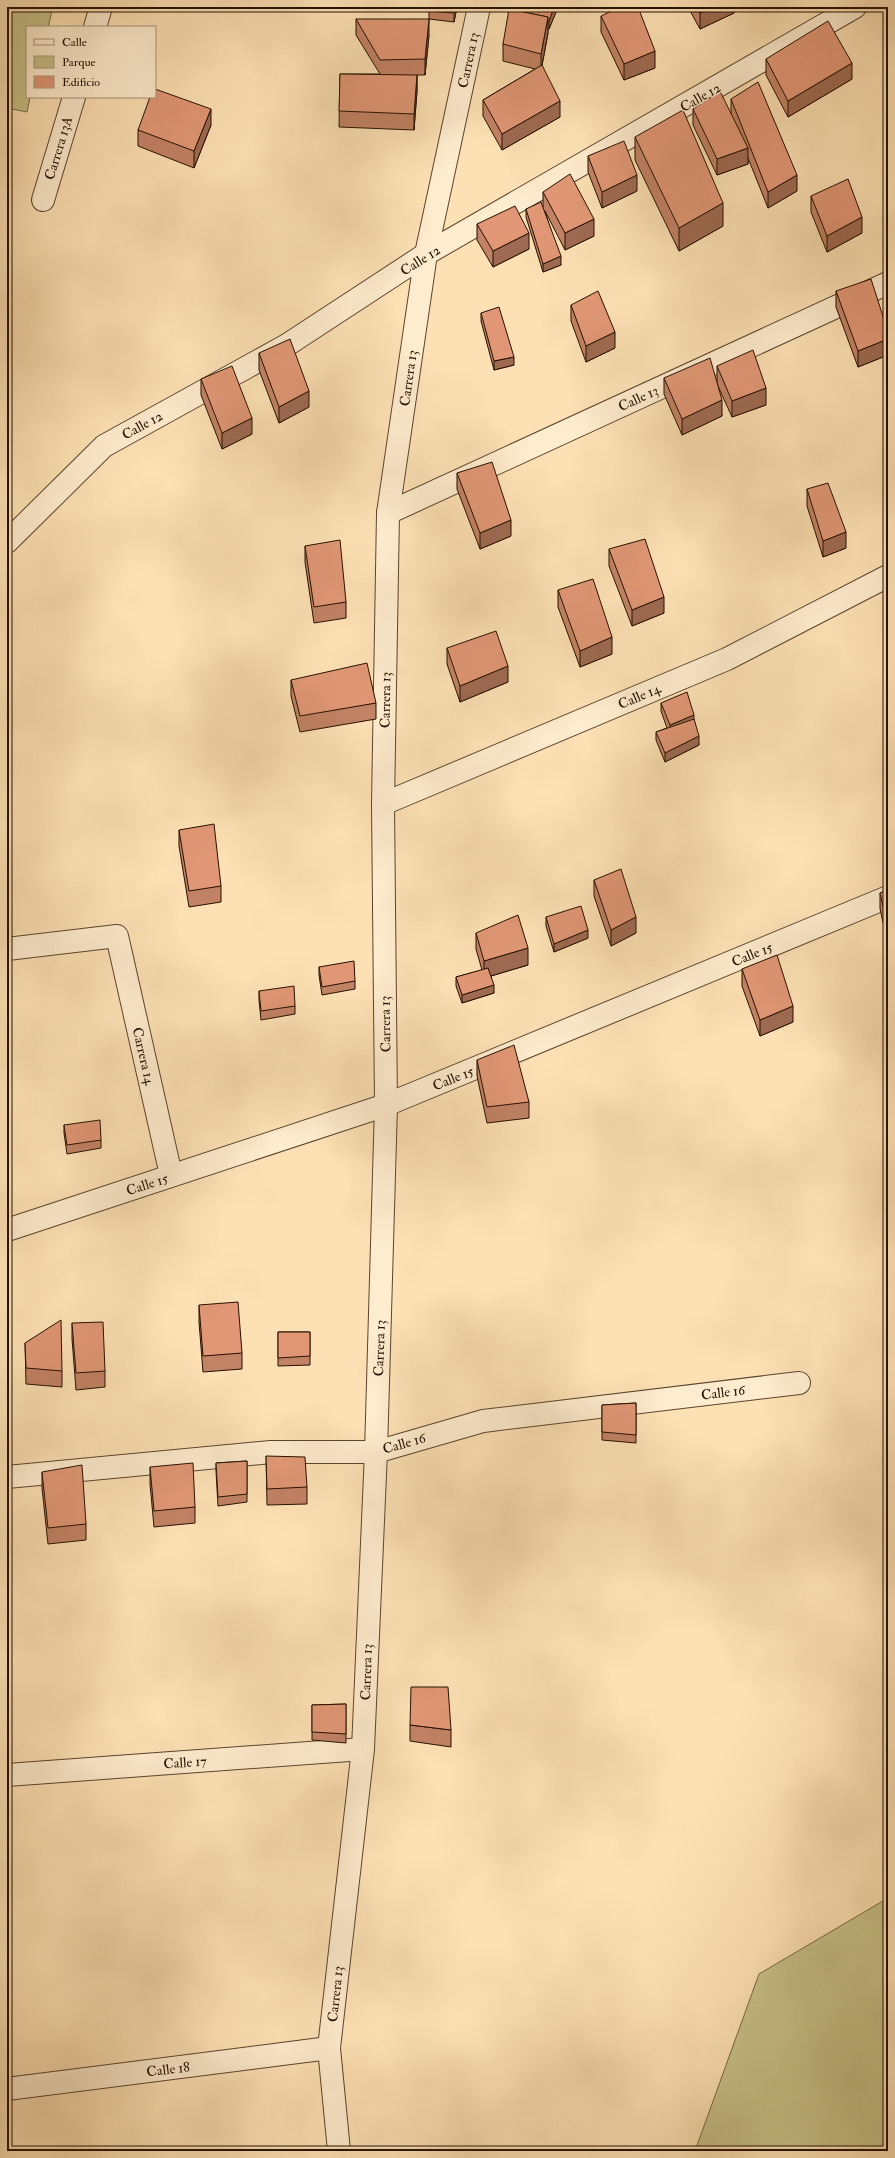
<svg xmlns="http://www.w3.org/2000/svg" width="895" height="2158" font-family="'IM FELL Double Pica',serif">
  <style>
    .green { fill: #c7c188; stroke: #766844 }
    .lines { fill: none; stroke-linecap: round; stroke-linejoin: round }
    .minor-casing { stroke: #5b442d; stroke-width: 24 }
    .minor { stroke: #feecce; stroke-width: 22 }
    .wall { fill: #c28265; stroke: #251000 }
    .shaded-wall { fill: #9e6a52; stroke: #251000 }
    .building { fill: #e19775; stroke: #251000 }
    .labels { text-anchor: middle; stroke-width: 3; stroke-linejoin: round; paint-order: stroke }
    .street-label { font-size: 14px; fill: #251000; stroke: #feecce }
  </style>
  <rect width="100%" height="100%" fill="#fde1b4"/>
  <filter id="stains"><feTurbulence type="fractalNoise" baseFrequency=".005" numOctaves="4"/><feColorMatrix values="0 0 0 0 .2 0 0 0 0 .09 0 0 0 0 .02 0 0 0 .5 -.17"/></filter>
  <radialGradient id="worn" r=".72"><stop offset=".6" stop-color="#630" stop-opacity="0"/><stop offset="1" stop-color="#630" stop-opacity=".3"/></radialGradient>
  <g class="green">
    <polygon points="7,7 53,7 48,27 27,27 27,97 30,97 27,112 7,108"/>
    <polygon points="888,1898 888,2151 695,2151 759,1974"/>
  </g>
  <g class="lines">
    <g class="minor-casing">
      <g id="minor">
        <polyline points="95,27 101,7"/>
        <polyline points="43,200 74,97"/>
        <polyline points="388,513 888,283"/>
        <polyline points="7,542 104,446 287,345 426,254 855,7"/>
        <polyline points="383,804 727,659 888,576"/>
        <polyline points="7,949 117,936 171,1175"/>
        <polyline points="7,1230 386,1105 888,897"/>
        <polyline points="7,1477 271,1452 376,1452 483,1421 799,1383"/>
        <polyline points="7,1775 363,1749"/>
        <polyline points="7,2089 329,2048"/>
        <polyline points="339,2151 329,2048 363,1749 376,1452 386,1105 383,804 388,513 426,254 479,7"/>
      </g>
    </g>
    <use href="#minor" class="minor"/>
  </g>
  <g class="wall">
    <polygon points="457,7 454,22 429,19 429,11"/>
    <polygon points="515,7 556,7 556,12 549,29 548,29 548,33 542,66 560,117 502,150 483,116 483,100 535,69 503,61 503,44 515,10"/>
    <polygon points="688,7 734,7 734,13 700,29"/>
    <polygon points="747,7 759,7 750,12"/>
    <polygon points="601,16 655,68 624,80 601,32"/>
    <polygon points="356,19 429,35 425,75 417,75 417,91 414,130 339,127 340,74 380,74 356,35"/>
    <polygon points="766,59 852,79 788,117 766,75"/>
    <polygon points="731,99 797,191 768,208 748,158 748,164 717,175 693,125 693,109 731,114"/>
    <polygon points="211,125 194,168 138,146 138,130"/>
    <polygon points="635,137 723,226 679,251 635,160"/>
    <polygon points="588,156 637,191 602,208 588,172"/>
    <polygon points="543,192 594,236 565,250 545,211 561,265 543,272 526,217 526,209 543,207"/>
    <polygon points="811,196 862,233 827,252 811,212"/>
    <polygon points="477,224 529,249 493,267 477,240"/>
    <polygon points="836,291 888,332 888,355 858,367 836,307"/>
    <polygon points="571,305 615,348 586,362 571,321"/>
    <polygon points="481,313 514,365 494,370 481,321"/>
    <polygon points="259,353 309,407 279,423 259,370"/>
    <polygon points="717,366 766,405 732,417 717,384 722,416 682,435 664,394 664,378 717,382"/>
    <polygon points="201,379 252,434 222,449 201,395"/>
    <polygon points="457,473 511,536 480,549 457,489"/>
    <polygon points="807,489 846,548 823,557 807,506"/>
    <polygon points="305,546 346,602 346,618 314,623 305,562"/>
    <polygon points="609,549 664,613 632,626 609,566"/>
    <polygon points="558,590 612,654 580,667 558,607"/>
    <polygon points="447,648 508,682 460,702 447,664"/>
    <polygon points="291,680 376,703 376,719 300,732 291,696"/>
    <polygon points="661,703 694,719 699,745 665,762 656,740 656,732 667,728 661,711"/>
    <polygon points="179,830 221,886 221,902 189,907 179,846"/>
    <polygon points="594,880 636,933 611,946 594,896"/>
    <polygon points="888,890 888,944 880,909 880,893"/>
    <polygon points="546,917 588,938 554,952 546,926"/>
    <polygon points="476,933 528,965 491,976 494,993 462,1003 456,986 456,977 482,970 476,949"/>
    <polygon points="319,967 355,981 355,989 322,995 319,975"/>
    <polygon points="742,969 793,1022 760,1036 742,986"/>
    <polygon points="259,991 295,1006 295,1014 261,1020 259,1000"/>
    <polygon points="477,1060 529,1102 529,1118 487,1123 477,1076"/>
    <polygon points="64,1125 101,1140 101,1148 67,1154 64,1133"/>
    <polygon points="199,1305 242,1353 242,1369 203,1372 199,1322"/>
    <polygon points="72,1323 105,1371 105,1387 76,1390 72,1339"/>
    <polygon points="278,1332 310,1332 310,1365 278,1366"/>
    <polygon points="25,1343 62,1371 62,1387 26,1384"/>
    <polygon points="636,1403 636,1443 602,1440 602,1405"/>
    <polygon points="266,1456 307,1487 307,1504 267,1505"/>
    <polygon points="247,1461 247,1502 218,1506 216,1471 216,1463"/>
    <polygon points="150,1467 195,1507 195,1523 154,1527 150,1484"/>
    <polygon points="42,1472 86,1524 86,1540 48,1544 42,1488"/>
    <polygon points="346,1704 346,1743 312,1740 312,1705"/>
    <polygon points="410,1725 451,1730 451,1747 410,1741"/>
  </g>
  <g class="shaded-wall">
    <polygon points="455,7 457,7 454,22 454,13"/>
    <polygon points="554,7 556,7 556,12 549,29 549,21"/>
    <polygon points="712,7 734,7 734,13 700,29 700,13"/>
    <polygon points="750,7 759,7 750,12"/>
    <polygon points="548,17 548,33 541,70 541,54"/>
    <polygon points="429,19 429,35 425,75 425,59"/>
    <polygon points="655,51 655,68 624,80 624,64"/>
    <polygon points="852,63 852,79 788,117 788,101"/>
    <polygon points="417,75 417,91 414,130 414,114"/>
    <polygon points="560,101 560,117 502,150 502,134"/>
    <polygon points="211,109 211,125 194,168 194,151"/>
    <polygon points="748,148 748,164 717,175 717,159"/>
    <polygon points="637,175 637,191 602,208 602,192"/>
    <polygon points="797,175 797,191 768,208 768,192"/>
    <polygon points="723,203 723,226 679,251 679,228"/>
    <polygon points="862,217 862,233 827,252 827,236"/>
    <polygon points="594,219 594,236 565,250 565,233"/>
    <polygon points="529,233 529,249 493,267 493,251"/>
    <polygon points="561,256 561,265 543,272 543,264"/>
    <polygon points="615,332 615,348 586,362 586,346"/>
    <polygon points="888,339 888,355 858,367 858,351"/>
    <polygon points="514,357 514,365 494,370 494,361"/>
    <polygon points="766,388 766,405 732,417 732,401"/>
    <polygon points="309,391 309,407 279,423 279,407"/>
    <polygon points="722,400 722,416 682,435 682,419"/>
    <polygon points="252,418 252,434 222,449 222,433"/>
    <polygon points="511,520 511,536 480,549 480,533"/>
    <polygon points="846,532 846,548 823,557 823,541"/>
    <polygon points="664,597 664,613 632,626 632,610"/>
    <polygon points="612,637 612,654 580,667 580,651"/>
    <polygon points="508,666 508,682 460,702 460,686"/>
    <polygon points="694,715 694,724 670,733 670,725"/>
    <polygon points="699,736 699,745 665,762 665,753"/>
    <polygon points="636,917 636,933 611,946 611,930"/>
    <polygon points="588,930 588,938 554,952 554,944"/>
    <polygon points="528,948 528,965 484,978 484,961"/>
    <polygon points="494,985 494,993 462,1003 462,995"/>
    <polygon points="793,1006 793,1022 760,1036 760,1020"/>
  </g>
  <g class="building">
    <polygon points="430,7 455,7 454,13 429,11"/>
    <polygon points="515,7 554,7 549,21 548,21 548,17 528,13"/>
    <polygon points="620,7 638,7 655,51 624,64 601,16"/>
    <polygon points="696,7 712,7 700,13"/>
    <polygon points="509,9 548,17 541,54 503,44"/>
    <polygon points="356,19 429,19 425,59 380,60"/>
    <polygon points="828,21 852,63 788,101 766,59"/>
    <polygon points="542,65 560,101 502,134 483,100"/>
    <polygon points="340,74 417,75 414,114 339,111"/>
    <polygon points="758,82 797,175 768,192 731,99"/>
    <polygon points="155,89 211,109 194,151 138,130 150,97 155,97"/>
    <polygon points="720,91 748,148 717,159 693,109"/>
    <polygon points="683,110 723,203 679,228 635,137"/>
    <polygon points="624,141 637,175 602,192 588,156"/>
    <polygon points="570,174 594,219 565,233 543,192"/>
    <polygon points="848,179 862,217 827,236 811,196"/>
    <polygon points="541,202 561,256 543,264 526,209"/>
    <polygon points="515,206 529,233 493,251 477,224"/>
    <polygon points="871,279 888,332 888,339 858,351 836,291"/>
    <polygon points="598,291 615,332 586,346 571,305"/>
    <polygon points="499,307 514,357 494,361 481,313"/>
    <polygon points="290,339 309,391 279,407 259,353"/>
    <polygon points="753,350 766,388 732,401 717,366"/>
    <polygon points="710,358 722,400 682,419 664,378"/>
    <polygon points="232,366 252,418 222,433 201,379"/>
    <polygon points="492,462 511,520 480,533 457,473"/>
    <polygon points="828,483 846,532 823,541 807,489"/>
    <polygon points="645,539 664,597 632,610 609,549"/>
    <polygon points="340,540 346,602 314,607 305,546"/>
    <polygon points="593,579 612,637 580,651 558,590"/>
    <polygon points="496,631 508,666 460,686 447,648"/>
    <polygon points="367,663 376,703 300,716 291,680"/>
    <polygon points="687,692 694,715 670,725 661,703"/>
    <polygon points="694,719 699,736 665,753 656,732"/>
    <polygon points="214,824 221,886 189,891 179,830"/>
    <polygon points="621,869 636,917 611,930 594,880"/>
    <polygon points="888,890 888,927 880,893"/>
    <polygon points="581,906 588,930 554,944 546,917"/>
    <polygon points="518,915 528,948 484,961 476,933"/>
    <polygon points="777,955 793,1006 760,1020 742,969"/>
    <polygon points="354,961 355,981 322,987 319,967"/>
    <polygon points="488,968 494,985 462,995 456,977"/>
    <polygon points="294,986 295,1006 261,1011 259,991"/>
    <polygon points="514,1045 529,1102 487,1107 477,1060"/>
    <polygon points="100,1120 101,1140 67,1145 64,1125"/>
    <polygon points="238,1302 242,1353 203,1356 199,1305"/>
    <polygon points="61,1320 62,1371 26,1368 25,1343"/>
    <polygon points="103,1322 105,1371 76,1373 72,1323"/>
    <polygon points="278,1332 310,1332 310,1356 278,1358"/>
    <polygon points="636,1403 636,1435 602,1432 602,1405"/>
    <polygon points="266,1456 305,1457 307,1487 267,1489"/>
    <polygon points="247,1461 247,1494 218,1497 216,1463"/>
    <polygon points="193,1463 195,1507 154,1511 150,1467"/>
    <polygon points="82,1465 86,1524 48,1528 42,1472"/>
    <polygon points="411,1687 448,1687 451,1730 410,1725"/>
    <polygon points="346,1704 346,1734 312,1732 312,1705"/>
  </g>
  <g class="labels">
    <g class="street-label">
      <text transform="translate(468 60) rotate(-78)" y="5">Carrera 13</text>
      <text transform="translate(700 97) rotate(-30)" y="5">Calle 12</text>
      <text transform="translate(58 148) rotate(-73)" y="5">Carrera 13A</text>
      <text transform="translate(420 260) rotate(-32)" y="5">Calle 12</text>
      <text transform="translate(408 378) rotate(-82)" y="5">Carrera 13</text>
      <text transform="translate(638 398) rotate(-25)" y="5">Calle 13</text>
      <text transform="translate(142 425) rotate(-29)" y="5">Calle 12</text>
      <text transform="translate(639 696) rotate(-23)" y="5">Calle 14</text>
      <text transform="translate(385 700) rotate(-89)" y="5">Carrera 13</text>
      <text transform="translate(752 954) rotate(-22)" y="5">Calle 15</text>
      <text transform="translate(385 1024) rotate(-91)" y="5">Carrera 13</text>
      <text transform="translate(144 1056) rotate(77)" y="5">Carrera 14</text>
      <text transform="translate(453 1078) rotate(-22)" y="5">Calle 15</text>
      <text transform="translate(147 1184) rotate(-18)" y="5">Calle 15</text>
      <text transform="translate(379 1348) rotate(-88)" y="5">Carrera 13</text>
      <text transform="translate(723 1392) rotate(-7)" y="5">Calle 16</text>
      <text transform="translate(404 1443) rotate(-16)" y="5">Calle 16</text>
      <text transform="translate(366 1672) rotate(-88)" y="5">Carrera 13</text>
      <text transform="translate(185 1762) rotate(-4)" y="5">Calle 17</text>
      <text transform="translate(335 1994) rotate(-84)" y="5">Carrera 13</text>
      <text transform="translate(168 2069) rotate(-7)" y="5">Calle 18</text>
    </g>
  </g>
  <rect width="895" height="2158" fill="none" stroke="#fde1b4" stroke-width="24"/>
  <rect x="8" y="8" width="879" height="2142" fill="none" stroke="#251000" stroke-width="2"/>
  <rect x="12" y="12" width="871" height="2134" fill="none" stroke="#251000"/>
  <rect x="26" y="26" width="130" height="72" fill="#feecce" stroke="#a7947c"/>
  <rect x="34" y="39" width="20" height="6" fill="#feecce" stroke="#a7947c"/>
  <text x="62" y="46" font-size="12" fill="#251000">Calle</text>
  <rect x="34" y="56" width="20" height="12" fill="#c7c188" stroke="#a7947c"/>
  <text x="62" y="66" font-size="12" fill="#251000">Parque</text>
  <rect x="34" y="76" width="20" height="12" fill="#e19775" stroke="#a7947c"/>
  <text x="62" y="86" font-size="12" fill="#251000">Edificio</text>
  <rect width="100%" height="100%" filter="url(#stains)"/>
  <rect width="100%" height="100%" fill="url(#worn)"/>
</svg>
